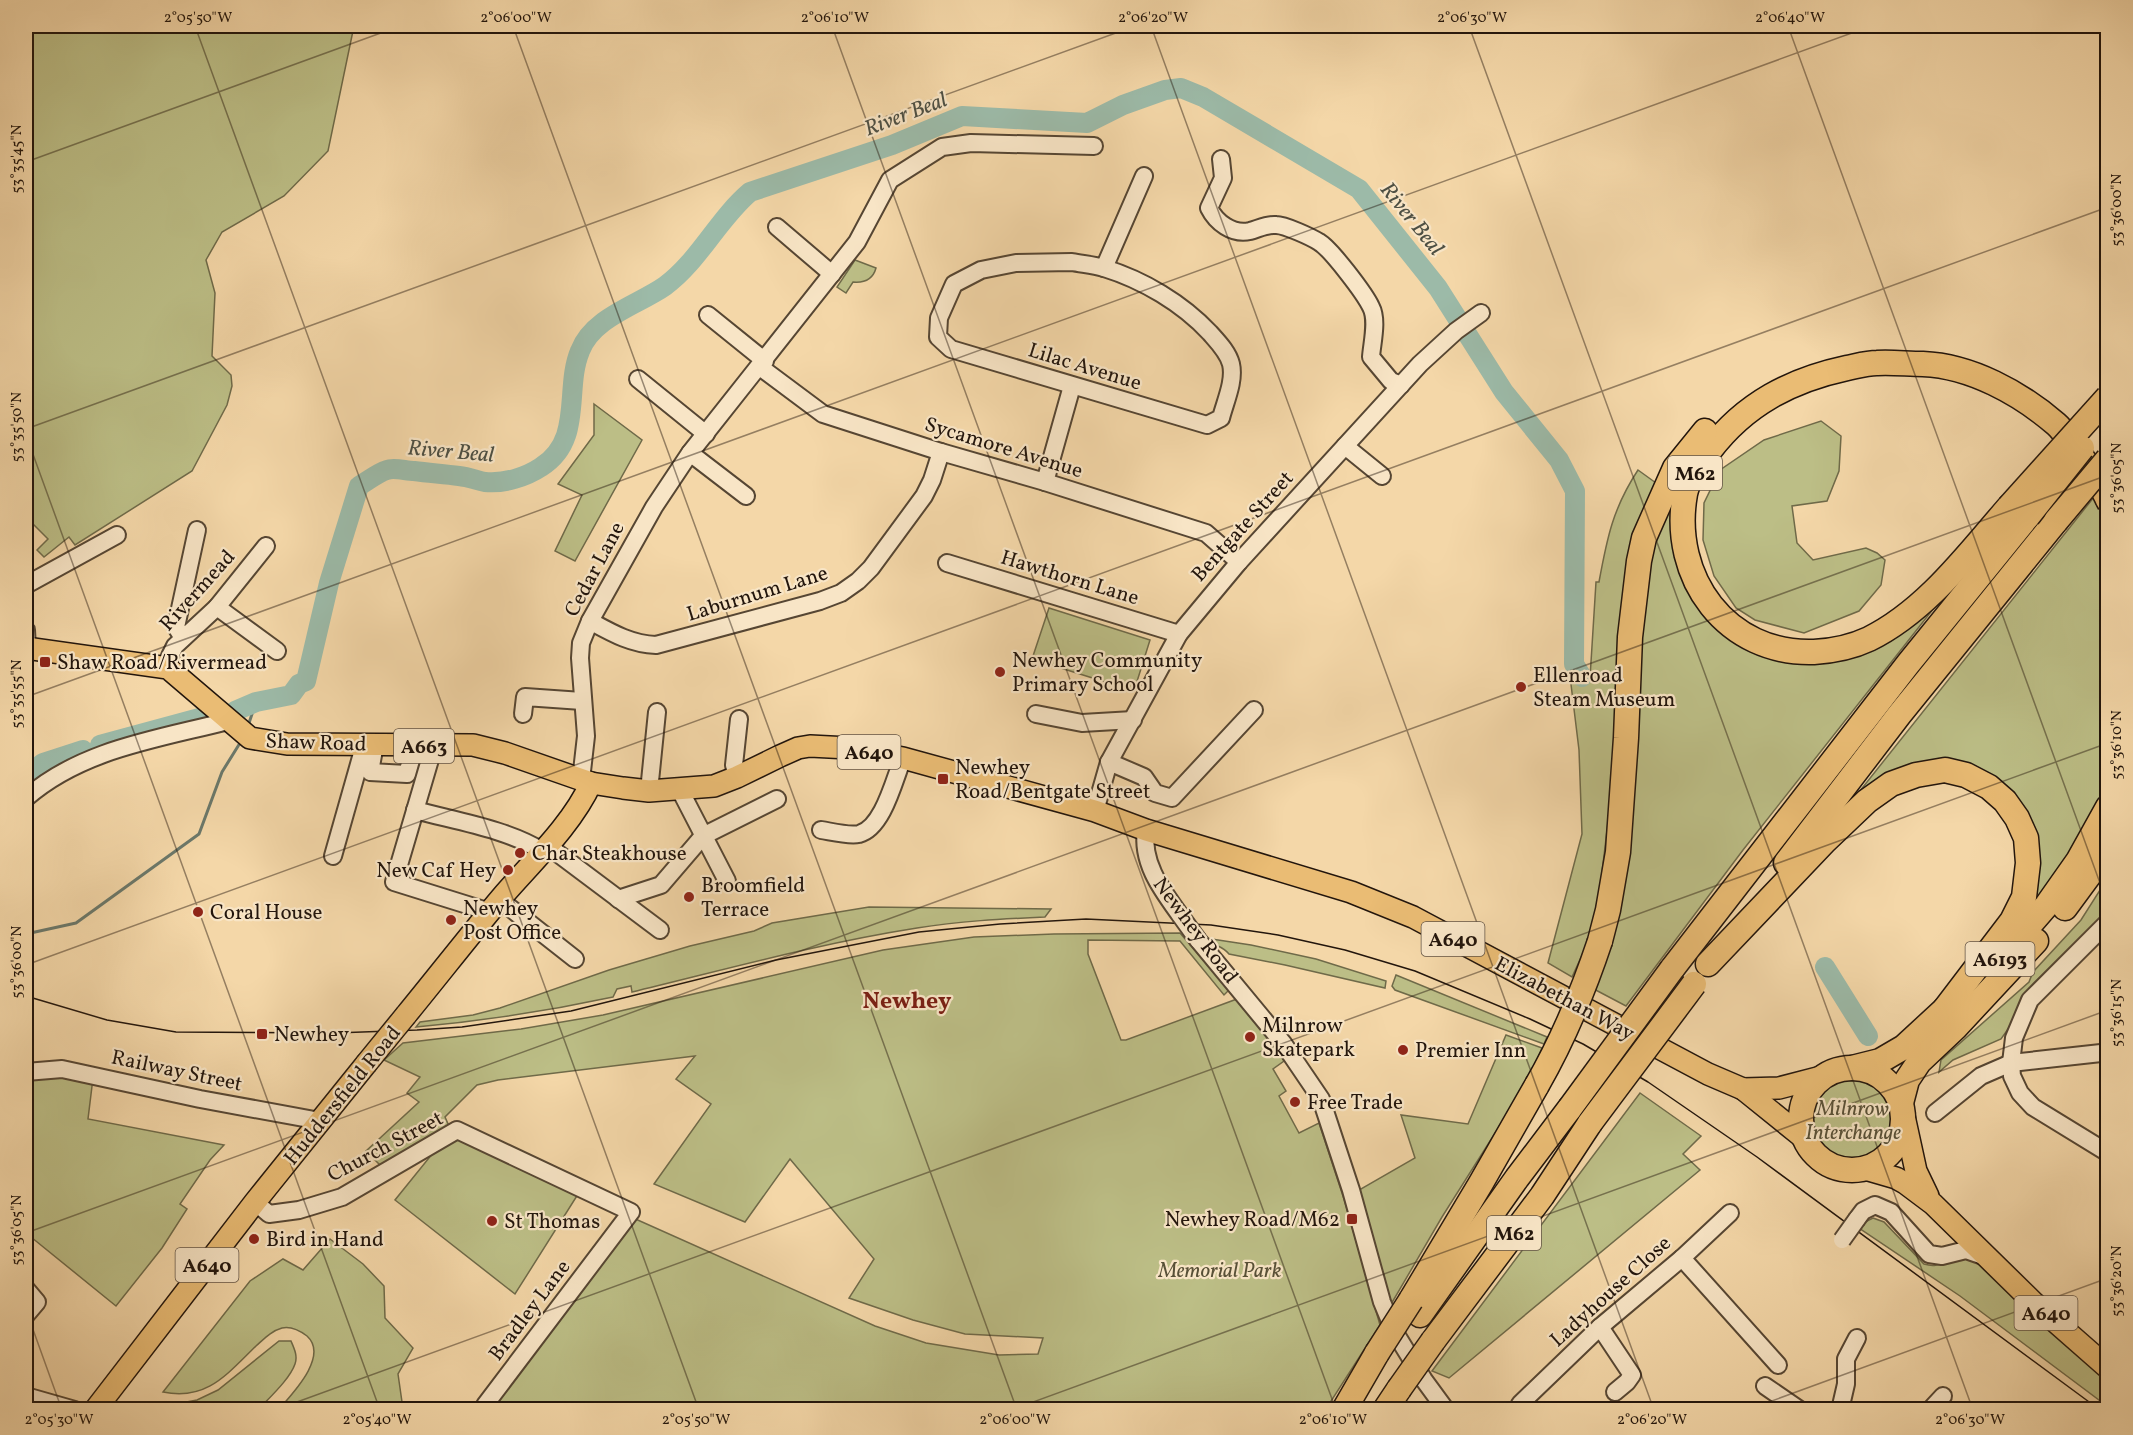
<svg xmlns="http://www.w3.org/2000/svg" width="2133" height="1435" font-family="Vollkorn,serif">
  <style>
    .green { fill: #bcbe86; stroke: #6f6a49; stroke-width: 1.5 }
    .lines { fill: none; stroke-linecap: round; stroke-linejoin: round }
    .stream { stroke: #6b786a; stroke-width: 3 }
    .river { stroke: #9cbaa8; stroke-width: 20 }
    .minor-casing { stroke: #564633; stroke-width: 20 }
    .major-casing { stroke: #22150c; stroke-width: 24 }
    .highway-casing { stroke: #22150c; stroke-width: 27 }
    .minor { stroke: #f8e5c6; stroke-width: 16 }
    .major { stroke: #eabc74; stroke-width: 21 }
    .highway { stroke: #eabc74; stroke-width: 24 }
    .tram { stroke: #22150c; stroke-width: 1.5 }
    .minor-bridge-casing { stroke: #564633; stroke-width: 20; stroke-linecap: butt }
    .major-bridge-casing { stroke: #22150c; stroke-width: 24; stroke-linecap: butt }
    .highway-bridge-casing { stroke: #22150c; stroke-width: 27; stroke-linecap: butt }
    .minor-bridge { stroke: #f8e5c6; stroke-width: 16 }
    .major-bridge { stroke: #eabc74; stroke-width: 21 }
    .highway-bridge { stroke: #eabc74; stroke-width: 24 }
    .ticks { fill: none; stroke: #22150c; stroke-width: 1.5; stroke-opacity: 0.45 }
    .poi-dot { fill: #8f2418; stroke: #f8e5c6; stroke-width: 2 }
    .labels { text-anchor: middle; stroke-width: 4.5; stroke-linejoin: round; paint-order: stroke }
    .shield { fill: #f8e5c6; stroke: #625344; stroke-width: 1.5 }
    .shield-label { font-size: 20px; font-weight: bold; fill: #22150c }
    .street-label { font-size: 21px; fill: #22150c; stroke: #f8e5c6 }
    .poi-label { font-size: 21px; fill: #22150c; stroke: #f8e5c6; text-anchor: start }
    .park-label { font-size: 21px; font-style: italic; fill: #585037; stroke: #f8e5c6 }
    .water-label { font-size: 22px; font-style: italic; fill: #4d4f43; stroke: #f8e5c6 }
    .quarter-label { font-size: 24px; font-weight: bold; fill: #7a1f14; stroke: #f8e5c6 }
    .neatline { fill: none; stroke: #22150c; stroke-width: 2 }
    .ticks-label { font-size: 15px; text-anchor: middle; fill: #22150c }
  </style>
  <rect width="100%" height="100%" fill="#f4d7a8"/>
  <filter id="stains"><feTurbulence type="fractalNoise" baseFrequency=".00333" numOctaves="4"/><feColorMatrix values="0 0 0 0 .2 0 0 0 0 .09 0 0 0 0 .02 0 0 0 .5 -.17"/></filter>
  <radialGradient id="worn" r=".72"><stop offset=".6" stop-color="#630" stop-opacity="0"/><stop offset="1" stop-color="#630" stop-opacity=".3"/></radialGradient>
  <g class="green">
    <polygon points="26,26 354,26 328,151 284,196 222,232 206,260 215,293 212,356 231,375 232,386 227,405 192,471 75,545 69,537 44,557 37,550 48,539 29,520 26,520"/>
    <path d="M 855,260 L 876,268 C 873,279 864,283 853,282 L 846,293 L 837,287 Z"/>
    <polygon points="594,404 642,440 575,561 555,551 582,495 558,484 594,435"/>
    <polygon points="1821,421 1841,436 1839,471 1827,501 1792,506 1797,543 1813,560 1866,548 1877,553 1885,560 1881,585 1859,611 1804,633 1755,620 1736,608 1714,576 1703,540 1704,503 1720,470 1764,440"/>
    <path d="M 1638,470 L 1656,483 L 1616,710 L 1610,805 L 1600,889 L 1589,940 L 1572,977 L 1548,963 L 1582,834 L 1579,750 L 1569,668 L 1578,681 L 1582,682 L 1590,678 L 1596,582 L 1599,582 C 1607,538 1613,508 1638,470 Z"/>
    <polygon points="1676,485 1680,508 1726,628 1851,651 2005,518 1743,850 1626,1006 1590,987 1639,625 1655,538"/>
    <polygon points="2094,497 2098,509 2104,508 2107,523 2107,790 2090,823 2032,906 2024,819 1935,766 1824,836"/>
    <polygon points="1049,608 1150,640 1134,691 1032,659"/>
    <polygon points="2107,879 2107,911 2016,1018 2001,1039 1953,1060 1939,1072 1941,1060 2029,982 2033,972 2081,920"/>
    <path d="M 869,907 L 1051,909 L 1045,917 C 1002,919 959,921 917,928 C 821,943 727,969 632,992 L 631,986 L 617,989 L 613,997 C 548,1011 483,1021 416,1027 L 420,1022 L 473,1015 L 500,1008 L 609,970 L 690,946 L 754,931 L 772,923 Z"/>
    <polygon points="1180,933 1229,990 1224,995 1180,941 1088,940 1088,954 1121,1040 1126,1040 1237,999 1270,1040 1284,1061 1273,1069 1286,1091 1279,1096 1299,1133 1319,1123 1344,1199 1380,1325 1326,1409 506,1409 492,1403 631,1217 875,1326 926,1343 999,1355 1038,1354 1043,1338 965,1334 913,1320 849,1298 874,1259 790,1159 745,1222 654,1184 711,1104 676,1079 695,1056 498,1080 477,1085 445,1117 449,1126 383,1168 366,1151 419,1102 407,1093 420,1077 384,1060 403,1043 521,1029 603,1015 883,950 974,937 1054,934"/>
    <path d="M 1205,938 L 1251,945 L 1316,959 L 1386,981 L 1385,988 L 1285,965 L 1229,954 C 1222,945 1213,946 1205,938 Z"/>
    <polygon points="1396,975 1547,1037 1544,1044 1395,990 1392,986"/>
    <polygon points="1506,1035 1542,1048 1528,1081 1442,1217 1390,1306 1359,1190 1415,1158 1401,1115 1468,1124"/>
    <polygon points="66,1076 93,1078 88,1119 224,1145 210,1160 180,1204 187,1209 162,1248 116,1306 26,1233 26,1079"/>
    <circle cx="1853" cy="1120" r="41"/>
    <polygon points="1640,1093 1701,1136 1683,1154 1700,1170 1449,1378 1432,1371"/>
    <polygon points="459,1133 580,1191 515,1294 395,1200 441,1143"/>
    <path d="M 1873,1218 L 1884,1222 L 1924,1264 C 1937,1268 1941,1263 1953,1259 C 1961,1257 1969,1259 1977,1261 L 2107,1381 L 2107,1406 L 1960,1296 L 1859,1228 L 1863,1223 Z"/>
    <path d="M 330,1239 L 363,1264 L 384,1286 L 385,1318 L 413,1348 L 398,1374 L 403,1409 L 279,1409 C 293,1393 329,1356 307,1336 C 299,1330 291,1326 282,1328 C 271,1331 264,1339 256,1346 C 227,1374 207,1401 163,1392 L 250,1281 L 283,1259 L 303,1270 Z"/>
    <path d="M 279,1341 L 291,1341 C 294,1348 298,1356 295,1364 C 290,1379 269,1398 259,1409 L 150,1409 L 197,1400 L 218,1390 Z"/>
  </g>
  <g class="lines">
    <g class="stream">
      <polyline points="249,723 256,702"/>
      <polyline points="26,934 76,923 199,834 222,772 240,743"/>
    </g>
    <g class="river">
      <path d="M 235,711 L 256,702 L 291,695 L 299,684 L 306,681 L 329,583 L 359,486 C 368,481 377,473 387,470 C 394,467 406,471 414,471 C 429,473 444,474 459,476 C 468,477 476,480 485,482 C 504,484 526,477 541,467 C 584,440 564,389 580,351 C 593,317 638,305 665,286 C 699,261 718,219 750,192 L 892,145 L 962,116 L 1087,123 L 1123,105 L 1165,90 L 1181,88 L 1203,97 L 1359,189 L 1438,288 L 1504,392 L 1559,460 L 1575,491 L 1574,664 L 1582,677"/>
      <polyline points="100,745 207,716"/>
      <polyline points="26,776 43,763 83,750"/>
      <polyline points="1825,967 1868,1036"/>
    </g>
    <g class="minor-casing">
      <g id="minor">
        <path d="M 1221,159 L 1223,178 L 1209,208 C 1216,222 1232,235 1250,231 C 1258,229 1267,224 1276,225 C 1285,225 1311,237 1319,242 C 1331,249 1365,294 1371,307 C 1378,320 1372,343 1371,357 L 1391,381 L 1401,385"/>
        <polyline points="777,227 832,274"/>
        <path d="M 1072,262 C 1082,264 1094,265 1104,268 C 1143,280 1182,303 1210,333 C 1218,342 1228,352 1231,364 C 1235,381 1225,402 1221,418 L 1207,425 L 951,349 L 938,337 L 939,318 L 954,284 L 981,270 L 1016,263 Z"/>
        <polyline points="1104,268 1144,176"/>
        <polyline points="708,315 765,361"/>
        <polyline points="760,367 823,414 941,452 1045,482 1206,533 1239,562"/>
        <polyline points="638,379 706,434"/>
        <polyline points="1345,446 1382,476"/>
        <polyline points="690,453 746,496"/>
        <polyline points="1045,482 1072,386"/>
        <polyline points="947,563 1179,634"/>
        <polyline points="26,585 117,535"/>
        <polyline points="217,607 277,651"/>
        <path d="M 590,621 C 612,633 631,644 656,645 L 820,601 L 841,593 L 858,581 L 871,568 L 924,496 L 932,480 L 941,452"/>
        <polyline points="26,630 27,648"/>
        <polyline points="183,638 176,627 197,530"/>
        <polyline points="168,668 170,656 175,646 217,607 266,546"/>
        <polyline points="523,714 525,697 582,701"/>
        <polyline points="1036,714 1082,723 1133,720"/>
        <polyline points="375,744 370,772 407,774 415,746"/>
        <polyline points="434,746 394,882 490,912"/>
        <polyline points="1109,762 1144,777 1155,793 1172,798 1254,710"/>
        <polyline points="737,777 734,765 739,719"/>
        <polyline points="581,780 586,736 580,658 581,643 590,621 654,507 690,453 857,242 890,180 942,147 971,143 1094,146"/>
        <polyline points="680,790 727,881"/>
        <polyline points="649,791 657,712"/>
        <path d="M 26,798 C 82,749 158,739 228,721"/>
        <path d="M 415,810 C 455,821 507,829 542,851"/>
        <polyline points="1095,811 1109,762 1179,634 1239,562 1420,364 1456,331 1481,313"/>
        <path d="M 821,830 C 833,832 848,836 859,834 C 883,828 894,780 903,758"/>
        <path d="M 1146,830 C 1141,863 1162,890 1180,915"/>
        <polyline points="548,846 660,930"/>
        <polyline points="333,856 365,743"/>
        <polyline points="618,899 661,885 703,836 777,799"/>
        <polyline points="500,900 575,959"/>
        <polyline points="2108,922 2030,1000 2014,1038 2011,1063 2012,1076 2020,1093 2033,1107 2108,1153"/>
        <polyline points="1198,940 1283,1043 1321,1099 1351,1190 1382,1302 1394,1331 1424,1380 1446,1410"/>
        <polyline points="26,1072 62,1069 200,1099 320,1121"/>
        <polyline points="1935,1113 1981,1076 2011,1063 2101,1053"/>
        <polyline points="255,1202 269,1214 299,1210 342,1197 457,1130 631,1212 485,1405"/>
        <polyline points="1857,1219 1863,1211 1875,1205 1891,1212 1929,1254 1942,1256 1966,1250 1986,1257"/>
        <polyline points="1682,1258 1778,1365"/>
        <polyline points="26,1289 37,1302 26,1315"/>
        <polyline points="1600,1327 1632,1375 1627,1382 1615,1392"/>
        <polyline points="1765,1386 1800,1410"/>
        <polyline points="26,1396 75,1410"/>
        <polyline points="1520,1404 1600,1327 1682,1258 1730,1213"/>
        <polyline points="1840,1410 1846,1384 1846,1359 1857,1338"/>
        <polyline points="1930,1410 1943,1396"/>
      </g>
    </g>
    <g class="major-casing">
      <g id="major">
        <polyline points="26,648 168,668 250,738 287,744 473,745 505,753 591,783 623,788 649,791 714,786 737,777 780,756 798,748 810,746 849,748 903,758 1095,811 1146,830 1351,892 1413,917 1708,1074 1743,1089 1805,1139"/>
        <path d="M 406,1015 C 438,976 469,936 501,898 C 531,863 572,825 591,783"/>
        <polyline points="1743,1089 1779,1088 1825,1076"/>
        <polyline points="1904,1116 1916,1171 1928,1196"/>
        <polyline points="1865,1169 1896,1178 1905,1183 1933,1204 2034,1303 2108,1368"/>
        <polyline points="95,1410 255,1202 366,1064"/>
      </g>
    </g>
    <g class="highway-casing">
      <g id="highway">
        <path d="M 2009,507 C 1968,554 1926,611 1869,639 C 1852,647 1832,651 1814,652 C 1727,655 1670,578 1685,494 C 1688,478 1701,463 1710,450 C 1745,404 1791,380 1847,368 C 1857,366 1867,363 1877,363 C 1892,362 1908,364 1923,364 C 1971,366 2020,393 2056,424 C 2062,429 2067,437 2072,444 C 2085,462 2099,479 2108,500"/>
        <polyline points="1786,863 1899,715 2056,521"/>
        <polyline points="2065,908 2093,870 2108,846"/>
        <polyline points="1600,941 1608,910 1618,852 1626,738 1630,637 1639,561 1644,538 1675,468 1705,431"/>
        <polyline points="2007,951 2047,905 2078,861 2108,807"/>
        <polyline points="1708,964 1825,841 1867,801 1891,784 1916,775 1945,770 1966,775 1989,787 2005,801 2017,818 2026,838 2028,863 2024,897 2012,921 1945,1009"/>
        <polyline points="1672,969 1908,664 2028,516"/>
        <polyline points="1852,1068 1880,1061 1904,1047 1956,999"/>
        <circle cx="1852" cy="1119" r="51"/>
        <polyline points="1901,1103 1907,1080 1919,1062 1955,1028 2036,941"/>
        <polyline points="1411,1300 1481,1183 1537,1085"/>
        <polyline points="1420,1315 1517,1178 1570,1108"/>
        <polyline points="1433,1341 1542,1196 1590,1123"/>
        <polyline points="1344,1410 1377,1353"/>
        <polyline points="1385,1410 1399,1389"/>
      </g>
    </g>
    <use href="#minor" class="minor"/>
    <use href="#major" class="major"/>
    <use href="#highway" class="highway"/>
    <polyline class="tram" points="26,996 107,1020 176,1032 335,1033 417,1030 462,1027 571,1011 776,960 919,932 1000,924 1086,919 1211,925 1278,935 1345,950 1415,971 1530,1019 1583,1044 1648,1082 1757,1157 2100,1410"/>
    <g class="minor-bridge-casing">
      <g id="minor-bridge">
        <polyline points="1180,915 1198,940"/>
        <polyline points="1842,1240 1857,1219"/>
      </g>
    </g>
    <g class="major-bridge-casing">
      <polyline id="major-bridge" points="366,1064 406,1015"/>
    </g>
    <g class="highway-bridge-casing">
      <g id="highway-bridge">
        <polyline points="2009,507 2108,397"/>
        <polyline points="2028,516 2082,448"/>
        <polyline points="2056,521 2108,459"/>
        <path d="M 1537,1085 C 1564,1038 1583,992 1600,941"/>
        <polyline points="1570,1108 1672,969"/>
        <polyline points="1590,1123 1694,984"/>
        <polyline points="1377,1353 1411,1300"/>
        <polyline points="1399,1389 1433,1341"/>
      </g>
    </g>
    <use href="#minor-bridge" class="minor-bridge"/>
    <use href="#major-bridge" class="major-bridge"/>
    <use href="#highway-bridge" class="highway-bridge"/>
  </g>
  <path class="ticks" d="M 195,26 L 699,1410M 513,26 L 1017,1410M 832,26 L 1336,1410M 1151,26 L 1654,1410M 1469,26 L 1973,1410M 1788,26 L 2108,905M 2106,26 L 2108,29M 26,162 L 400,26M 26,429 L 1135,26M 26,435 L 380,1410M 26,697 L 1871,26M 26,965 L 2108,207M 26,1233 L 2108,475M 26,1310 L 62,1410M 275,1410 L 2108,743M 1011,1410 L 2108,1010M 1747,1410 L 2108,1278"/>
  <g class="poi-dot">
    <rect x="39" y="656" width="12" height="12" rx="3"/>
    <circle cx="1000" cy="672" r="6"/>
    <circle cx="1521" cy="687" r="6"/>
    <rect x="937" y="773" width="12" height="12" rx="3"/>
    <circle cx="520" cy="853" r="6"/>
    <circle cx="508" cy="870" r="6"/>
    <circle cx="689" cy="897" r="6"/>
    <circle cx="198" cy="912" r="6"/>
    <circle cx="451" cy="920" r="6"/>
    <rect x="256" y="1028" width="12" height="12" rx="3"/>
    <circle cx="1250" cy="1037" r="6"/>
    <circle cx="1403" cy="1050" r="6"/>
    <circle cx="1295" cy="1102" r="6"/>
    <rect x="1346" y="1213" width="12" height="12" rx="3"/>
    <circle cx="492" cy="1221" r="6"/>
    <circle cx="254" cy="1239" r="6"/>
  </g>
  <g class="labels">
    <g class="shield">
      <rect x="1668" y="456" width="54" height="34" rx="4.5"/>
      <rect x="394" y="729" width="60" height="34" rx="4.5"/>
      <rect x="837.5" y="735" width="63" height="34" rx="4.5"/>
      <rect x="1421.5" y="922" width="63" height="34" rx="4.5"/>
      <rect x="1965.5" y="942" width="69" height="34" rx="4.5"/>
      <rect x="1487" y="1216" width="54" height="34" rx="4.5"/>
      <rect x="175.5" y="1248" width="63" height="34" rx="4.5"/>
      <rect x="2014.5" y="1296" width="63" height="34" rx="4.5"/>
    </g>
    <g class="shield-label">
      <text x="1695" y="480">M62</text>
      <text x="424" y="753">A663</text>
      <text x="869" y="759">A640</text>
      <text x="1453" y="946">A640</text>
      <text x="2000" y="966">A6193</text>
      <text x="1514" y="1240">M62</text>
      <text x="207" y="1272">A640</text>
      <text x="2046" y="1320">A640</text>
    </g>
    <g class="street-label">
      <text transform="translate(1085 366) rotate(17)" y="7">Lilac Avenue</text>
      <text transform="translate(1004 447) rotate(17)" y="7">Sycamore Avenue</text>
      <text transform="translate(1242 526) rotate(-48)" y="7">Bentgate Street</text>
      <text transform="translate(594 569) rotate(-62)" y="7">Cedar Lane</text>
      <text transform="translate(1070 577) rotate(17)" y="7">Hawthorn Lane</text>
      <text transform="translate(197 590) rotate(-48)" y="7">Rivermead</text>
      <text transform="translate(757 593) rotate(-17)" y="7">Laburnum Lane</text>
      <text transform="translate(316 742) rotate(2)" y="7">Shaw Road</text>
      <text transform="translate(1196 930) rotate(53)" y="7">Newhey Road</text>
      <text transform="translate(1565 998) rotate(28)" y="7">Elizabethan Way</text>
      <text transform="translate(177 1070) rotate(12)" y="7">Railway Street</text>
      <text transform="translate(342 1095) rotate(-51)" y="7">Huddersfield Road</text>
      <text transform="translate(385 1146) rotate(-28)" y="7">Church Street</text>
      <text transform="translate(1610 1291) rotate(-42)" y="7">Ladyhouse Close</text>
      <text transform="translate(529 1310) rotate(-53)" y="7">Bradley Lane</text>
    </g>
    <g class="poi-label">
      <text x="1012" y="667">Newhey Community<tspan x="1012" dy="24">Primary School</tspan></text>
      <text x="57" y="669">Shaw Road/Rivermead</text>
      <text x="1533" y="682">Ellenroad<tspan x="1533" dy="24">Steam Museum</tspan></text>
      <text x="955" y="774">Newhey<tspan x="955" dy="24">Road/Bentgate Street</tspan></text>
      <text x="532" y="860">Char Steakhouse</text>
      <text x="496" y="877" text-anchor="end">New Caf Hey</text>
      <text x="701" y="892">Broomfield<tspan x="701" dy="24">Terrace</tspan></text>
      <text x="463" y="915">Newhey<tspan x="463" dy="24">Post Office</tspan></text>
      <text x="210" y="919">Coral House</text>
      <text x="1262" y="1032">Milnrow<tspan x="1262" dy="24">Skatepark</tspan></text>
      <text x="274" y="1041">Newhey</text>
      <text x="1415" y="1057">Premier Inn</text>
      <text x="1307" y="1109">Free Trade</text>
      <text x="1340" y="1226" text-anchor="end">Newhey Road/M62</text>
      <text x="504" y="1228">St Thomas</text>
      <text x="266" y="1246">Bird in Hand</text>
    </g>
    <g class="park-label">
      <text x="1853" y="1115">Milnrow<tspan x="1853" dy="24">Interchange</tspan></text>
      <text x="1220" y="1277">Memorial Park</text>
    </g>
    <g class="water-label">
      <text transform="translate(905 113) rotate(-21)" y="8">River Beal</text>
      <text transform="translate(1413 218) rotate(51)" y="8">River Beal</text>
      <text transform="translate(451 450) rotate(5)" y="8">River Beal</text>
    </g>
    <g class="quarter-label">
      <text x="907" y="1008">Newhey</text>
    </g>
  </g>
  <rect width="2133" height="1435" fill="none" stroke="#f4d7a8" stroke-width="66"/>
  <rect x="33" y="33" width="2067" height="1369" class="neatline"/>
  <g class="ticks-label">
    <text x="198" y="22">2°05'50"W</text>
    <text x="516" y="22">2°06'00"W</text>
    <text x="835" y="22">2°06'10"W</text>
    <text x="1153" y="22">2°06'20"W</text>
    <text x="1472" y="22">2°06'30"W</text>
    <text x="1790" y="22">2°06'40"W</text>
    <text transform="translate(16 159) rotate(-90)" y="5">53°35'45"N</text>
    <text transform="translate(2116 210) rotate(-90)" y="5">53°36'00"N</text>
    <text transform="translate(16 427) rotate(-90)" y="5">53°35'50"N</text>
    <text transform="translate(2116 478) rotate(-90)" y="5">53°36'05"N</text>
    <text transform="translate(16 694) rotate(-90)" y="5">53°35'55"N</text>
    <text transform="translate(2116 745) rotate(-90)" y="5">53°36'10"N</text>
    <text transform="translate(16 962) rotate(-90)" y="5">53°36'00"N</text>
    <text transform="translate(2116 1013) rotate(-90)" y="5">53°36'15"N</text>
    <text transform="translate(16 1230) rotate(-90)" y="5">53°36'05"N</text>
    <text transform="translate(2116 1281) rotate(-90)" y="5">53°36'20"N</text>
    <text x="59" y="1424">2°05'30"W</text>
    <text x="377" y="1424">2°05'40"W</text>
    <text x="696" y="1424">2°05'50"W</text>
    <text x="1015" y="1424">2°06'00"W</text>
    <text x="1333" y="1424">2°06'10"W</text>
    <text x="1652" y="1424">2°06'20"W</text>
    <text x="1970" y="1424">2°06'30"W</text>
  </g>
  <rect width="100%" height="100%" filter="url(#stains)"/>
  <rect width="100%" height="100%" fill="url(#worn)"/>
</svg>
